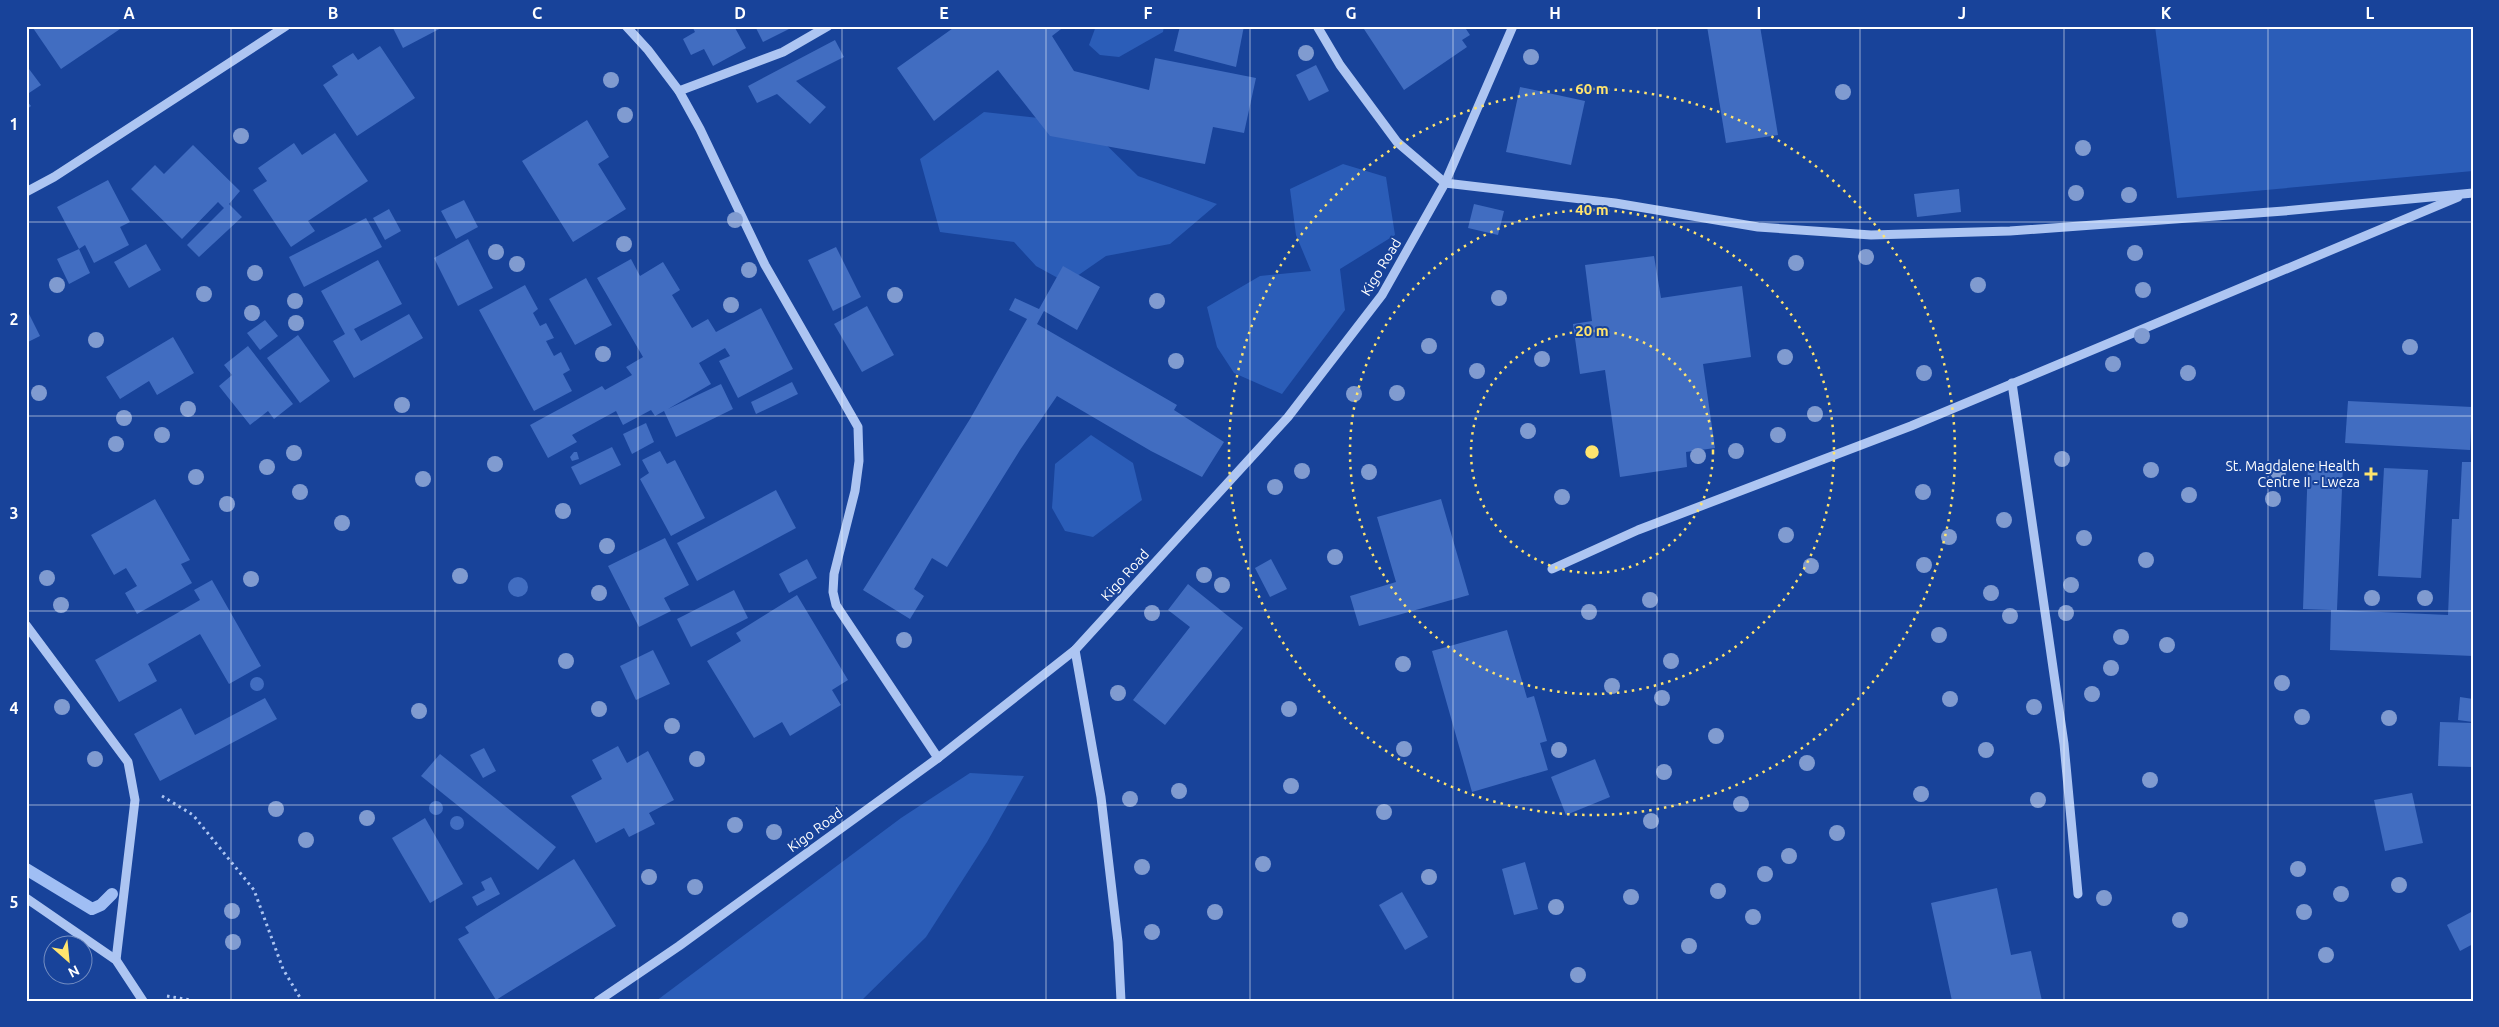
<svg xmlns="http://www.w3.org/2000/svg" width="2499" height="1027" font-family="Ubuntu,sans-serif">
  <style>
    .green { fill: #2b5db8 }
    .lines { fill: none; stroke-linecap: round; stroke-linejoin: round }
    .stream { stroke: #a0bef4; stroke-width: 12 }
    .building { fill: #416dc1 }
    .path { stroke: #adc5f2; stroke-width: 3; stroke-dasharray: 2.5 4; stroke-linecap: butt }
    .minor { stroke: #adc5f2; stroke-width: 9 }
    .tree { fill: #809bd0 }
    .grid { fill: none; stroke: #fff; stroke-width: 1; stroke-opacity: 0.55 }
    .ring { fill: none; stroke: #ffe46e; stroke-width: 2.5; stroke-dasharray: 2.5 5 }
    .poi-dot { fill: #ffe46e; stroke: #18439a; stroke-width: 2 }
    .labels { text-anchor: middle; stroke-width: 4; stroke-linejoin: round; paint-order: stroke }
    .street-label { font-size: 14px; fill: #fff; stroke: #18439a }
    .poi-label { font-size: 14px; fill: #fff; stroke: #18439a; text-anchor: end }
    .centre { fill: #ffe46e; stroke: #18439a; stroke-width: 2.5 }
    .ring-label { font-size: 15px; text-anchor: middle; font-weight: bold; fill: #ffe46e; stroke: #18439a; stroke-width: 4; stroke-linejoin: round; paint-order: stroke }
    .neatline { fill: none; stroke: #fff; stroke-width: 2 }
    .grid-label { font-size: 16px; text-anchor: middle; font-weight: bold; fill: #fff }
  </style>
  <rect width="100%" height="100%" fill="#18439a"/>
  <g class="green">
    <polygon points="1096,26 1164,26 1163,32 1119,57 1100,55 1089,45"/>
    <polygon points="2155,26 2473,26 2473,171 2177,198"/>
    <polygon points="984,112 1084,123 1138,176 1217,204 1170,244 1106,256 1067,283 1036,266 1014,242 940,232 920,159"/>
    <polygon points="1343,164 1386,177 1395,235 1340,269 1345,310 1282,394 1234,373 1217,347 1207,307 1260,276 1311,271 1296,235 1290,189"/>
    <polygon points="1091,435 1133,463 1142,500 1093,537 1065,531 1052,508 1055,464"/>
    <polygon points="970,773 1024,776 987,842 926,937 861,1001 656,1001 901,818"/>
  </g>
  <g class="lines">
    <polyline class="stream" points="26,869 92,909 101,905 112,894"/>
  </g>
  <g class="building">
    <polygon points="36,26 122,26 123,27 61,69 33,28"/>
    <polygon points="392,26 445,26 403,48"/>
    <polygon points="692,26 734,26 746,48 713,66 704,49 691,55 683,39 695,32"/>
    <polygon points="755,26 795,26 763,42"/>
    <polygon points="956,26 1065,26 1052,36 1074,71 1149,90 1155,58 1256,78 1244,133 1213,127 1205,164 1050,136 998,70 934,121 897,68"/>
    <polygon points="1180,26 1244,26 1236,67 1174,51"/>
    <polygon points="1362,26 1464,26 1470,35 1462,40 1467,47 1404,90"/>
    <polygon points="1707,26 1760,26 1778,135 1726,143"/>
    <polygon points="835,40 844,57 796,81 826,107 810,124 777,94 757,103 748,86"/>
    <polygon points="380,46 415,98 357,136 323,85 338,75 332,66 353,53 358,60"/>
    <polygon points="26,65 41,85 26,95"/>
    <polygon points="1316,65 1329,91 1309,101 1296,75"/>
    <polygon points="1520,87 1585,101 1571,165 1506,152"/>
    <polygon points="26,100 31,106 26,110"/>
    <polygon points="587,120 609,157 598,164 626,209 573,242 522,161"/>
    <polygon points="335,133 368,181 308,221 315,231 291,247 253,190 267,181 258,168 294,143 302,155"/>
    <polygon points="193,145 240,191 229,204 242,217 199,257 187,245 224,208 218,202 182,239 131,189 155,165 164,174"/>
    <polygon points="108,180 130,222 120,227 129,245 94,263 85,245 79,249 57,207"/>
    <polygon points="1959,189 1961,212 1917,217 1914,194"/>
    <polygon points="464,200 478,227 456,239 441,211"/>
    <polygon points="1474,204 1504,211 1498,235 1468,228"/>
    <polygon points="389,209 401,231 385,240 373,218"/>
    <polygon points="366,218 382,247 304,287 289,257"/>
    <polygon points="468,239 493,288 458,306 434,258"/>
    <polygon points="146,244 161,270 129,288 114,262"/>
    <polygon points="836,247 861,297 833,311 808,260"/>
    <polygon points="79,249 90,273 69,284 57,259"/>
    <polygon points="1654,256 1661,298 1742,286 1751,357 1703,364 1715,448 1686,452 1687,467 1620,477 1605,370 1580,374 1573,324 1592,321 1585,265"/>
    <polygon points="631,259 640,276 663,262 680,290 672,295 692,328 708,319 716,332 761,308 793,369 738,398 719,361 730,356 725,348 699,363 711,384 668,409 721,384 733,409 676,437 664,411 655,416 651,410 623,425 616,411 572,435 577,442 548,458 530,425 602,386 605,390 632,375 626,367 643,357 597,278"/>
    <polygon points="378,260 402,304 354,329 361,341 409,314 423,338 354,378 333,341 345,334 321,291"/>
    <polygon points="1063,266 1100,287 1077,330 1044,311 1037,324 1177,405 1174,410 1224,442 1202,477 1151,451 1057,396 1020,450 947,567 932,558 914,589 924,596 910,619 863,590 970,419 1027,319 1009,310 1015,298 1039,309"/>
    <polygon points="586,278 612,325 575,345 549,299"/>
    <polygon points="525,285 538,309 533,313 540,326 546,323 554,338 546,341 554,356 561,352 570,370 563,374 572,391 534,411 479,310"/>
    <polygon points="867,306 894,355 862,372 834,324"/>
    <polygon points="26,308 40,336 26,343"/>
    <polygon points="265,320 278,336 260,350 247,333"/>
    <polygon points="298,335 330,381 300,403 267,358"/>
    <polygon points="173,337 194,373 157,395 149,381 120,399 106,377"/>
    <polygon points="248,346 293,404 274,419 268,411 250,425 219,386 232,375 224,365"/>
    <polygon points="792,382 798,394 756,414 751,402"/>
    <polygon points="2348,401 2472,407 2470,450 2345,443"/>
    <polygon points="646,423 654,442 632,454 623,434"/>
    <polygon points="612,447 621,465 580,485 571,467"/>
    <polygon points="660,451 667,464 675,460 705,518 671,536 640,479 649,473 642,460"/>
    <polygon points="574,452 577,452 579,459 572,461 570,457"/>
    <polygon points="2462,462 2473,462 2473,656 2330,650 2331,610 2303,609 2308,463 2343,464 2337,610 2448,615 2452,519 2459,519"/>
    <polygon points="2384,468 2428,470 2421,578 2378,576"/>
    <polygon points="776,490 796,528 697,581 677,543"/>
    <polygon points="155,499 190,560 181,564 192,583 137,614 125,593 137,586 126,568 114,575 91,535"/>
    <polygon points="1441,499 1469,595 1359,626 1350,596 1396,582 1377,517"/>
    <polygon points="665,538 689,585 664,598 671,611 639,627 608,566"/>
    <polygon points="807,559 817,578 789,593 779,574"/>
    <polygon points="1271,559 1287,589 1270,597 1255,568"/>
    <circle cx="518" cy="587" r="10"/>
    <polygon points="212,580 261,666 229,684 200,634 148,664 157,681 119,702 95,660 200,600 194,590"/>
    <polygon points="1188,584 1243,628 1165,725 1133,700 1190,627 1168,610"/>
    <polygon points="734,590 748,618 691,647 677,619"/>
    <polygon points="797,595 848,680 832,690 841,705 790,736 782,722 754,738 707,661 741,641 736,633"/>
    <polygon points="1507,630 1527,698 1534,696 1547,741 1540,743 1548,770 1472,792 1432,651"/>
    <polygon points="653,650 670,684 636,700 620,666"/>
    <circle cx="257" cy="684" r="7"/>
    <polygon points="2460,697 2473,699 2473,722 2458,720"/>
    <polygon points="265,698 277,719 160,781 134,734 181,708 195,735"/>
    <polygon points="2440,722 2473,723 2473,767 2438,766"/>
    <polygon points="618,746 627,763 648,751 674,800 649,813 655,824 629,837 624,828 596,843 571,796 602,779 592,760"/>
    <polygon points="484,748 496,771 483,778 470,755"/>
    <polygon points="440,754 556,847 538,870 421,776"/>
    <polygon points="1595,759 1610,797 1566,815 1551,777"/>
    <polygon points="2412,793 2423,843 2385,851 2374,800"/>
    <circle cx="436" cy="808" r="7"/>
    <circle cx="457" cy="823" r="7"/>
    <polygon points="425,818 463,884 430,903 392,838"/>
    <polygon points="574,859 616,926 496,1000 458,939 469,933 465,927"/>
    <polygon points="1525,862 1538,909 1514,915 1502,869"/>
    <polygon points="491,877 500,894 477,906 472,897 485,890 481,882"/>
    <polygon points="1997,888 2011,955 2031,951 2042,1001 1952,1001 1931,903"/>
    <polygon points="1402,892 1428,937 1405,950 1379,905"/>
    <polygon points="2473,911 2473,944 2460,951 2447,925"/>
  </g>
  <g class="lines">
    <g class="path">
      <polyline points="162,796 193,815 254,890 283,969 302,1001"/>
      <polyline points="167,996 196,1001"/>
    </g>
    <g class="minor">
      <polyline points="626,26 648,50 679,91 700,129 765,265 858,427 859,461 855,491 834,574 833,592 836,605 938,758"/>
      <polyline points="1317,26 1340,65 1397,142 1445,183 1615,203 1758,227 1871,235 2010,231 2284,211 2473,193"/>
      <polyline points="679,91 783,52 828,26"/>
      <polyline points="26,192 54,177 286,26"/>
      <polyline points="2012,383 2064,744 2078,894"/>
      <polyline points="1552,569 1638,530 1911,426 2458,197"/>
      <polyline points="26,625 128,762 135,800 116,960"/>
      <polyline points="1075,650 1101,797 1118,942 1121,1001"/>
      <polyline points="26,898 116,960 143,1001"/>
      <polyline points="598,1001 679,946 938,758 1075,650 1288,417 1382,295 1445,183 1513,26"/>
    </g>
  </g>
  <g class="tree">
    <circle cx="1306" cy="53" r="8"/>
    <circle cx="1531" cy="57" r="8"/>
    <circle cx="611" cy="80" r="8"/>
    <circle cx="1843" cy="92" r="8"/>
    <circle cx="625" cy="115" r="8"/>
    <circle cx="241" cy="136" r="8"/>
    <circle cx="2083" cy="148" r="8"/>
    <circle cx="2076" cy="193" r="8"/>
    <circle cx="2129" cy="195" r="8"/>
    <circle cx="735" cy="220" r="8"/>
    <circle cx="624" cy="244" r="8"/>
    <circle cx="496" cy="252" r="8"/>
    <circle cx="2135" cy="253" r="8"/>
    <circle cx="1866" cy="257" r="8"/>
    <circle cx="1796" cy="263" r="8"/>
    <circle cx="517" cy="264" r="8"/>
    <circle cx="749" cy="270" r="8"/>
    <circle cx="255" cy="273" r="8"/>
    <circle cx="57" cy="285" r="8"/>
    <circle cx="1978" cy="285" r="8"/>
    <circle cx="2143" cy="290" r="8"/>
    <circle cx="204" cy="294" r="8"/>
    <circle cx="895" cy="295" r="8"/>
    <circle cx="1499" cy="298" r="8"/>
    <circle cx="295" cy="301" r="8"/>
    <circle cx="1157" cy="301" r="8"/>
    <circle cx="731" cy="305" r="8"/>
    <circle cx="252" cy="313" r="8"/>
    <circle cx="296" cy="323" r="8"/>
    <circle cx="2142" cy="336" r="8"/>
    <circle cx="96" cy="340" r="8"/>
    <circle cx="1429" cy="346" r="8"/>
    <circle cx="2410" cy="347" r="8"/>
    <circle cx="603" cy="354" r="8"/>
    <circle cx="1785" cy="357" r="8"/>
    <circle cx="1542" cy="359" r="8"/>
    <circle cx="1176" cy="361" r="8"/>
    <circle cx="2113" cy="364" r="8"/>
    <circle cx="1477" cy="371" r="8"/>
    <circle cx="1924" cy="373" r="8"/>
    <circle cx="2188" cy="373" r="8"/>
    <circle cx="39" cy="393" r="8"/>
    <circle cx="1397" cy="393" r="8"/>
    <circle cx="1354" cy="394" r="8"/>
    <circle cx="402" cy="405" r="8"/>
    <circle cx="188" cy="409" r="8"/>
    <circle cx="1815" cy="414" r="8"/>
    <circle cx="124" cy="418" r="8"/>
    <circle cx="1528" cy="431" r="8"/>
    <circle cx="162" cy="435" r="8"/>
    <circle cx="1778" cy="435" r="8"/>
    <circle cx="116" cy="444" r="8"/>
    <circle cx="1736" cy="451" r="8"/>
    <circle cx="294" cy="453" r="8"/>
    <circle cx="1698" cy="456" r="8"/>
    <circle cx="2062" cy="459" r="8"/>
    <circle cx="495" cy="464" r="8"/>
    <circle cx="267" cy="467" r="8"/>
    <circle cx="2151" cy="470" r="8"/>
    <circle cx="1302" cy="471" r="8"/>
    <circle cx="1369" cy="472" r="8"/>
    <circle cx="2278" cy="472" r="8"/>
    <circle cx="196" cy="477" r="8"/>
    <circle cx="423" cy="479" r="8"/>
    <circle cx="1275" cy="487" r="8"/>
    <circle cx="300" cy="492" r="8"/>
    <circle cx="1923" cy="492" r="8"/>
    <circle cx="2189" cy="495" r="8"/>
    <circle cx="1562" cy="497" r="8"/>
    <circle cx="2273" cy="499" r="8"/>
    <circle cx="227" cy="504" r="8"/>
    <circle cx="563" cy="511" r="8"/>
    <circle cx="2004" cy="520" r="8"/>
    <circle cx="342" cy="523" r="8"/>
    <circle cx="1786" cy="535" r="8"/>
    <circle cx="1949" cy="537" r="8"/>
    <circle cx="2084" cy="538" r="8"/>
    <circle cx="607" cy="546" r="8"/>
    <circle cx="1335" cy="557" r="8"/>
    <circle cx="2146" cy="560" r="8"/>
    <circle cx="1924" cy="565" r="8"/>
    <circle cx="1811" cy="566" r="8"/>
    <circle cx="1204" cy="575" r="8"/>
    <circle cx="460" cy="576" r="8"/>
    <circle cx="47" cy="578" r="8"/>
    <circle cx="251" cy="579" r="8"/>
    <circle cx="1222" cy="585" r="8"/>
    <circle cx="2071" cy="585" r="8"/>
    <circle cx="599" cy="593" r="8"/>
    <circle cx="1991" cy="593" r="8"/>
    <circle cx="2372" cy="598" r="8"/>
    <circle cx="2425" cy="598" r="8"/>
    <circle cx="1650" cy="600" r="8"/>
    <circle cx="61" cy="605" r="8"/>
    <circle cx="1589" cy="612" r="8"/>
    <circle cx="1152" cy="613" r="8"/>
    <circle cx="2066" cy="613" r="8"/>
    <circle cx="2010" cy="616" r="8"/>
    <circle cx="1939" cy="635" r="8"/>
    <circle cx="2121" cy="637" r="8"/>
    <circle cx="904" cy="640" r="8"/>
    <circle cx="2167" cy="645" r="8"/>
    <circle cx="566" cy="661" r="8"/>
    <circle cx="1671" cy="661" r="8"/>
    <circle cx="1403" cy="664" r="8"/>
    <circle cx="2111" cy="668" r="8"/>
    <circle cx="2282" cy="683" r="8"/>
    <circle cx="1612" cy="686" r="8"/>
    <circle cx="1118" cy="693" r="8"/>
    <circle cx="2092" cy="694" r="8"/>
    <circle cx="1662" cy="698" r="8"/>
    <circle cx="1950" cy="699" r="8"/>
    <circle cx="62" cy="707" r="8"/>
    <circle cx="2034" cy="707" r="8"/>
    <circle cx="599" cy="709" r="8"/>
    <circle cx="1289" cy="709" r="8"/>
    <circle cx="419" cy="711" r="8"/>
    <circle cx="2302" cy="717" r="8"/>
    <circle cx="2389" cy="718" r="8"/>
    <circle cx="672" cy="726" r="8"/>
    <circle cx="1716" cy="736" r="8"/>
    <circle cx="1404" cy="749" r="8"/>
    <circle cx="1559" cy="750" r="8"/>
    <circle cx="1986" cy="750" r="8"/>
    <circle cx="95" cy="759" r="8"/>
    <circle cx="697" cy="759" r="8"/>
    <circle cx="1807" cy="763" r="8"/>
    <circle cx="1664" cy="772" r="8"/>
    <circle cx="2150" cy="780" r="8"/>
    <circle cx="1291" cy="786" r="8"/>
    <circle cx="1179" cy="791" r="8"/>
    <circle cx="1921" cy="794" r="8"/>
    <circle cx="1130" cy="799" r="8"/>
    <circle cx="2038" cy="800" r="8"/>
    <circle cx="1741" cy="804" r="8"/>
    <circle cx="276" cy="809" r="8"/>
    <circle cx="1384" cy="812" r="8"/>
    <circle cx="367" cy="818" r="8"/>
    <circle cx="1651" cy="821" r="8"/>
    <circle cx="735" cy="825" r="8"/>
    <circle cx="774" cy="832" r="8"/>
    <circle cx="1837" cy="833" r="8"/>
    <circle cx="306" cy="840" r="8"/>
    <circle cx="1789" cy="856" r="8"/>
    <circle cx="1263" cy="864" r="8"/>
    <circle cx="1142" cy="867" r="8"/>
    <circle cx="2298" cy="869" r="8"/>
    <circle cx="1765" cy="874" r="8"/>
    <circle cx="649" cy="877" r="8"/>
    <circle cx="1429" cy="877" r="8"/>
    <circle cx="2399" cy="885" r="8"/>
    <circle cx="695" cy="887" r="8"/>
    <circle cx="1718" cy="891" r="8"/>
    <circle cx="2341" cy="894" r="8"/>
    <circle cx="1631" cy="897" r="8"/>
    <circle cx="2104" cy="898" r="8"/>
    <circle cx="1556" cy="907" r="8"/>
    <circle cx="232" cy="911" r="8"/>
    <circle cx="1215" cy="912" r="8"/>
    <circle cx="2304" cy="912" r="8"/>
    <circle cx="1753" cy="917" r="8"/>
    <circle cx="2180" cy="920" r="8"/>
    <circle cx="1152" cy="932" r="8"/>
    <circle cx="233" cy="942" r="8"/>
    <circle cx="1689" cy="946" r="8"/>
    <circle cx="2326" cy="955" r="8"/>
    <circle cx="1578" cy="975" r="8"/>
  </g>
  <path class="grid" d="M 231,26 L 231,1001M 435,26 L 435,1001M 638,26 L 638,1001M 842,26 L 842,1001M 1046,26 L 1046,1001M 1250,26 L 1250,1001M 1453,26 L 1453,1001M 1657,26 L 1657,1001M 1860,26 L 1860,1001M 2064,26 L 2064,1001M 2268,26 L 2268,1001M 26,222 L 2473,222M 26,416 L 2473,416M 26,611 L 2473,611M 26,805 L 2473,805"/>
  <g class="ring">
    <circle cx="1592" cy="452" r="121"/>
    <circle cx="1592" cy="452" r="242"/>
    <circle cx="1592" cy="452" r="363"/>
  </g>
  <path class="poi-dot" d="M2368.5 466.5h5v5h5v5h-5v5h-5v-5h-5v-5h5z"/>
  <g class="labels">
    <g class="street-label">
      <text transform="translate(1381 267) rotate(-59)" y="5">Kigo Road</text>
      <text transform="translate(1125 575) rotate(-48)" y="5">Kigo Road</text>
      <text transform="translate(815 830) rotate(-36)" y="5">Kigo Road</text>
    </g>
    <g class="poi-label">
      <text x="2360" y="471">St. Magdalene Health<tspan x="2360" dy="16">Centre II - Lweza</tspan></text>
    </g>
  </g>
  <circle cx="1592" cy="452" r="8" class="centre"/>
  <g class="ring-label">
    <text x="1592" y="94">60 m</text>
    <text x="1592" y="215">40 m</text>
    <text x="1592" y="336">20 m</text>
  </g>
  <rect width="2499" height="1027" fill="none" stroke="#18439a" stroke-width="55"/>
  <g transform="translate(68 960) rotate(153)"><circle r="24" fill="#18439a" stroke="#748ec2"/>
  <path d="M0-4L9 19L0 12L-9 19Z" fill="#ffe46e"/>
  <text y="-8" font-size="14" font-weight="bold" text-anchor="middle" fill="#ffffff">N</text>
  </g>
  <rect x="28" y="28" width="2444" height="972" class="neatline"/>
  <g class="grid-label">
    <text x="129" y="19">A</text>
    <text x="333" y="19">B</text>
    <text x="537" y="19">C</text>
    <text x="740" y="19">D</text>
    <text x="944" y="19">E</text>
    <text x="1148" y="19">F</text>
    <text x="1351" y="19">G</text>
    <text x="1555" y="19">H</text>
    <text x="1759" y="19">I</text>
    <text x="1962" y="19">J</text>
    <text x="2166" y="19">K</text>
    <text x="2370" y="19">L</text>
    <text x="14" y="130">1</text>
    <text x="14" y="325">2</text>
    <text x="14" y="519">3</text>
    <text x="14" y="714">4</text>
    <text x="14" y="908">5</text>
  </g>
</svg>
